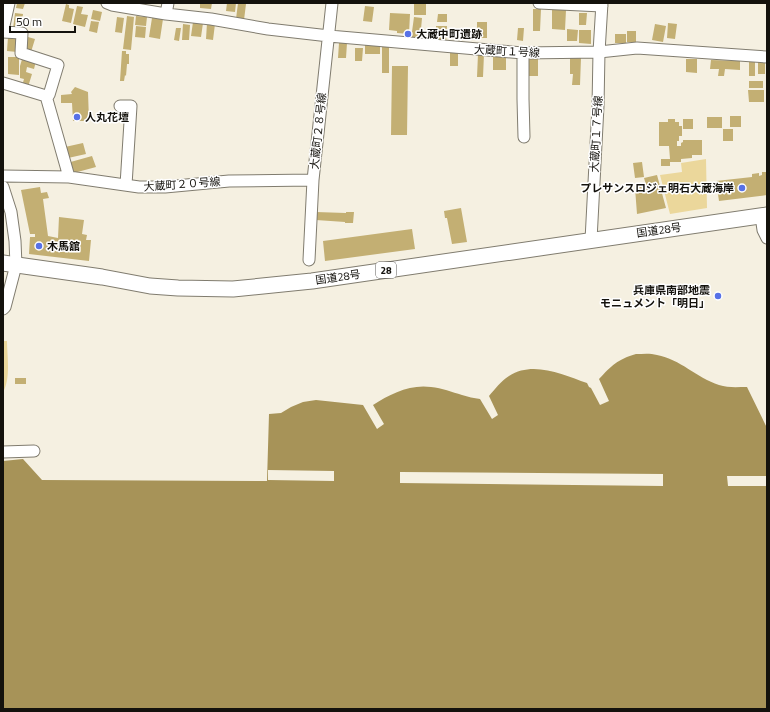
<svg xmlns="http://www.w3.org/2000/svg" width="770" height="712" font-family="'Titillium Web','Noto Sans JP',sans-serif">
	<style>
		.green { fill: #ebd79b }
		.water { fill: #a79358 }
		.pier { fill: #f5f0e1 }
		.building { fill: #c3af73 }
		.lines { fill: none; stroke-linecap: round; stroke-linejoin: round }
		.minor-casing { stroke: #807c6f; stroke-width: 13 }
		.highway-casing { stroke: #807c6f; stroke-width: 17 }
		.minor { stroke: #fff; stroke-width: 11 }
		.highway { stroke: #fff; stroke-width: 15 }
		.poi-dot { fill: #5771e7; stroke: #fff; stroke-width: 1.5 }
		.labels { text-anchor: middle; dominant-baseline: central; stroke-width: 3; stroke-linejoin: round; paint-order: stroke }
		.shield { fill: #fff; stroke: #5a5956; stroke-width: 1 }
		.shield-label { font-size: 10px; font-weight: bold; fill: #14120d }
		.poi-label { font-size: 11px; font-weight: bold; fill: #14120d; stroke: #fff; text-anchor: start }
		.street-label { font-size: 11px; fill: #14120d; stroke: #fff }
	</style>
	<rect width="100%" height="100%" fill="#f5f0e1"/>
	<path class="green" d="M706 159 707 208 670 214 660 175 682 172 681 163Z
		M3 341H7C7 356 11 378 3 392Z"/>
	<path class="water" d="M636 354C643 354 650 353 657 355 680 359 697 378 719 385 728 388 737 387 747 387L767 428V709H3V461L23 459 42 480 267 481 269 414 281 413 291 407 303 402 316 400 363 405 377 429 384 424 373 405C390 394 410 384 431 387 442 388 452 392 462 395 468 397 474 398 480 399L492 419 498 415 489 396C495 389 501 381 509 376 533 360 564 375 587 383L589 387 591 388 600 405 609 401 599 379C611 366 618 359 636 354Z"/>
	<path class="pier" d="M268 470 334 471V481L268 480Z
		M400 472 663 474V486L400 483Z
		M727 476H767V486H728Z"/>
	<path class="building" d="M17 3H25L23 9 16 8Z
		M200 3H212L211 9 200 8Z
		M227 3H236L235 12 226 11Z
		M238 3 246 4 244 20 236 19Z
		M414 3H426V15H414Z
		M66 4 69 5V8L74 9 71 23 62 21Z
		M77 6 83 7 81 14 88 15 85 27 73 24Z
		M365 6 374 7 372 22 363 21Z
		M533 9H541L540 31H533Z
		M93 10 102 12 100 21 91 19Z
		M552 10H566L565 30 552 29Z
		M15 13 23 14 21 30 13 29Z
		M390 13 410 14 409 34 397 33V31L389 30Z
		M579 13H587L586 25H579Z
		M438 14H447V22H437Z
		M127 16 134 17 131 50 123 49Z
		M136 16 147 17 146 26 135 25Z
		M117 17 124 18 122 33 115 32Z
		M414 17 422 18 420 40 411 39Z
		M152 18 163 19 160 39 149 37Z
		M91 21 99 22 97 33 89 31Z
		M193 22 203 23 201 37 191 36Z
		M477 22H487V38H477Z
		M207 23 215 24 213 40 206 39Z
		M668 23 677 24 675 39 667 38Z
		M183 24 190 25 189 40H182Z
		M655 24 666 26 663 42 652 40Z
		M136 26 146 27 145 38 135 37Z
		M436 26H447L446 43 436 42Z
		M176 28H181L179 41 174 40Z
		M518 28H524L523 41 517 40Z
		M567 29 578 30 577 41H567Z
		M579 30H591V44L579 43Z
		M627 31H636V42H627Z
		M615 34H626V43H615Z
		M8 37 18 38 17 52 7 51Z
		M28 37 35 39 31 52 24 49Z
		M339 43H347L346 58H338Z
		M365 45H380V54H365Z
		M382 46H389V73H382Z
		M355 48H363L362 61H355Z
		M122 51H126V54H129V64H127L126 76 125 75 124 81H120Z
		M450 52H458V66H450Z
		M478 54H484L483 77H477Z
		M23 56 36 61 34 69 27 67 26 72 32 74 28 87 22 86 24 79 20 78V66Z
		M8 57H19V75L8 74Z
		M493 57H506V70H493Z
		M526 58H538V76H526Z
		M570 58H581L580 85H572L573 74H570Z
		M686 59H697V73L686 72Z
		M711 60 740 61V70L725 69 724 76H718L719 69H710Z
		M749 61H755V76H749Z
		M758 61 765 62V74H758Z
		M392 66H408L407 135H391Z
		M749 81H763V88H749Z
		M75 87 88 92 89 121H73L72 103H61V95L72 94 71 92Z
		M748 90H764V102H749Z
		M730 116H741V127H730Z
		M707 117H722V128H707Z
		M668 119H675V122H679V126H682V136H679V141H677V146H681V143L683 142V140H702V155H692V158L681 159V162H670V166H661V159H670L669 146H659V122H668Z
		M683 119H693V129H683Z
		M723 129H733V141H723Z
		M83 143 86 154 68 158 65 147Z
		M92 156 96 167 70 174 67 163Z
		M642 162 644 177 635 178 633 163Z
		M762 172H767V195L719 201 716 181 752 177V174L759 173V176L762 175Z
		M657 175 666 208 637 214 635 188 646 185 644 178Z
		M40 187 41 193 47 192 49 198 43 199 48 236 58 238 59 217 84 220 82 234 87 235 86 240H91L89 261 29 254 30 237H35V234H30L21 190Z
		M461 208 467 242 452 244 447 218H445L444 211Z
		M316 212 346 213V212H354L353 223H345V222L316 220Z
		M412 229 415 249 325 261 323 241Z
		M15 378H26V384H15Z"/>
	<g class="lines">
		<defs>
			<path id="minor" d="M107 3 112 5 166 14 211 19 268 29 329 36 523 53 599 52 637 48 767 57
				M539 3 602 6
				M166 14 168 3
				M3 30 9 3
				M3 32 22 33 21 53 58 65 49 95 46 96
				M523 53V99L524 137
				M3 83 46 96 69 177
				M120 106H131L126 185
				M3 176 69 177 139 187H165L229 181 313 180
				M3 187 11 212 15 241 16 265 5 307 3 309
				M761 216 763 230 767 238
				M591 240 598 106 599 52 602 3
				M309 260 313 180 332 3
				M3 452 34 451"/>
			<path id="highway" d="M3 263 102 277 150 286 178 288 233 289 312 281 767 215"/>
		</defs>
		<use href="#minor" class="minor-casing"/>
		<use href="#highway" class="highway-casing"/>
		<use href="#minor" class="minor"/>
		<use href="#highway" class="highway"/>
	</g>
	<g class="poi-dot">
		<circle cx="408" cy="34" r="4"/>
		<circle cx="77" cy="117" r="4"/>
		<circle cx="742" cy="188" r="4"/>
		<circle cx="39" cy="246" r="4"/>
		<circle cx="718" cy="296" r="4"/>
	</g>
	<g class="labels">
		<rect class="shield" x="376" y="262" width="20" height="16" rx="3"/>
		<g class="shield-label">
			<text x="386" y="270">28</text>
		</g>
		<g class="poi-label">
			<text x="416" y="34">大蔵中町遺跡</text>
			<text x="85" y="117">人丸花壇</text>
			<text x="734" y="188" text-anchor="end">プレサンスロジェ明石大蔵海岸</text>
			<text x="47" y="246">木馬舘</text>
			<text x="710" y="290" text-anchor="end">兵庫県南部地震<tspan x="710" dy="13">モニュメント「明日」</tspan></text>
		</g>
		<g class="street-label">
			<text transform="translate(507 51) rotate(3)">大蔵町１号線</text>
			<text transform="translate(318 131) rotate(-84)">大蔵町２８号線</text>
			<text transform="translate(596 134) rotate(-87)">大蔵町１７号線</text>
			<text transform="translate(182 184) rotate(-4)">大蔵町２０号線</text>
			<text transform="translate(659 230) rotate(-8)">国道28号</text>
			<text transform="translate(338 277) rotate(-8)">国道28号</text>
		</g>
	</g>
	<rect width="770" height="712" fill="none" stroke="#14120d" stroke-width="8"/>
	<path d="M10 26v6h65v-6" fill="none" stroke="#14120d" stroke-width="2"/>
	<text x="16" y="26" font-size="12" fill="#14120d" stroke="#ffffff" stroke-width="3" paint-order="stroke">50 m</text>
</svg>
